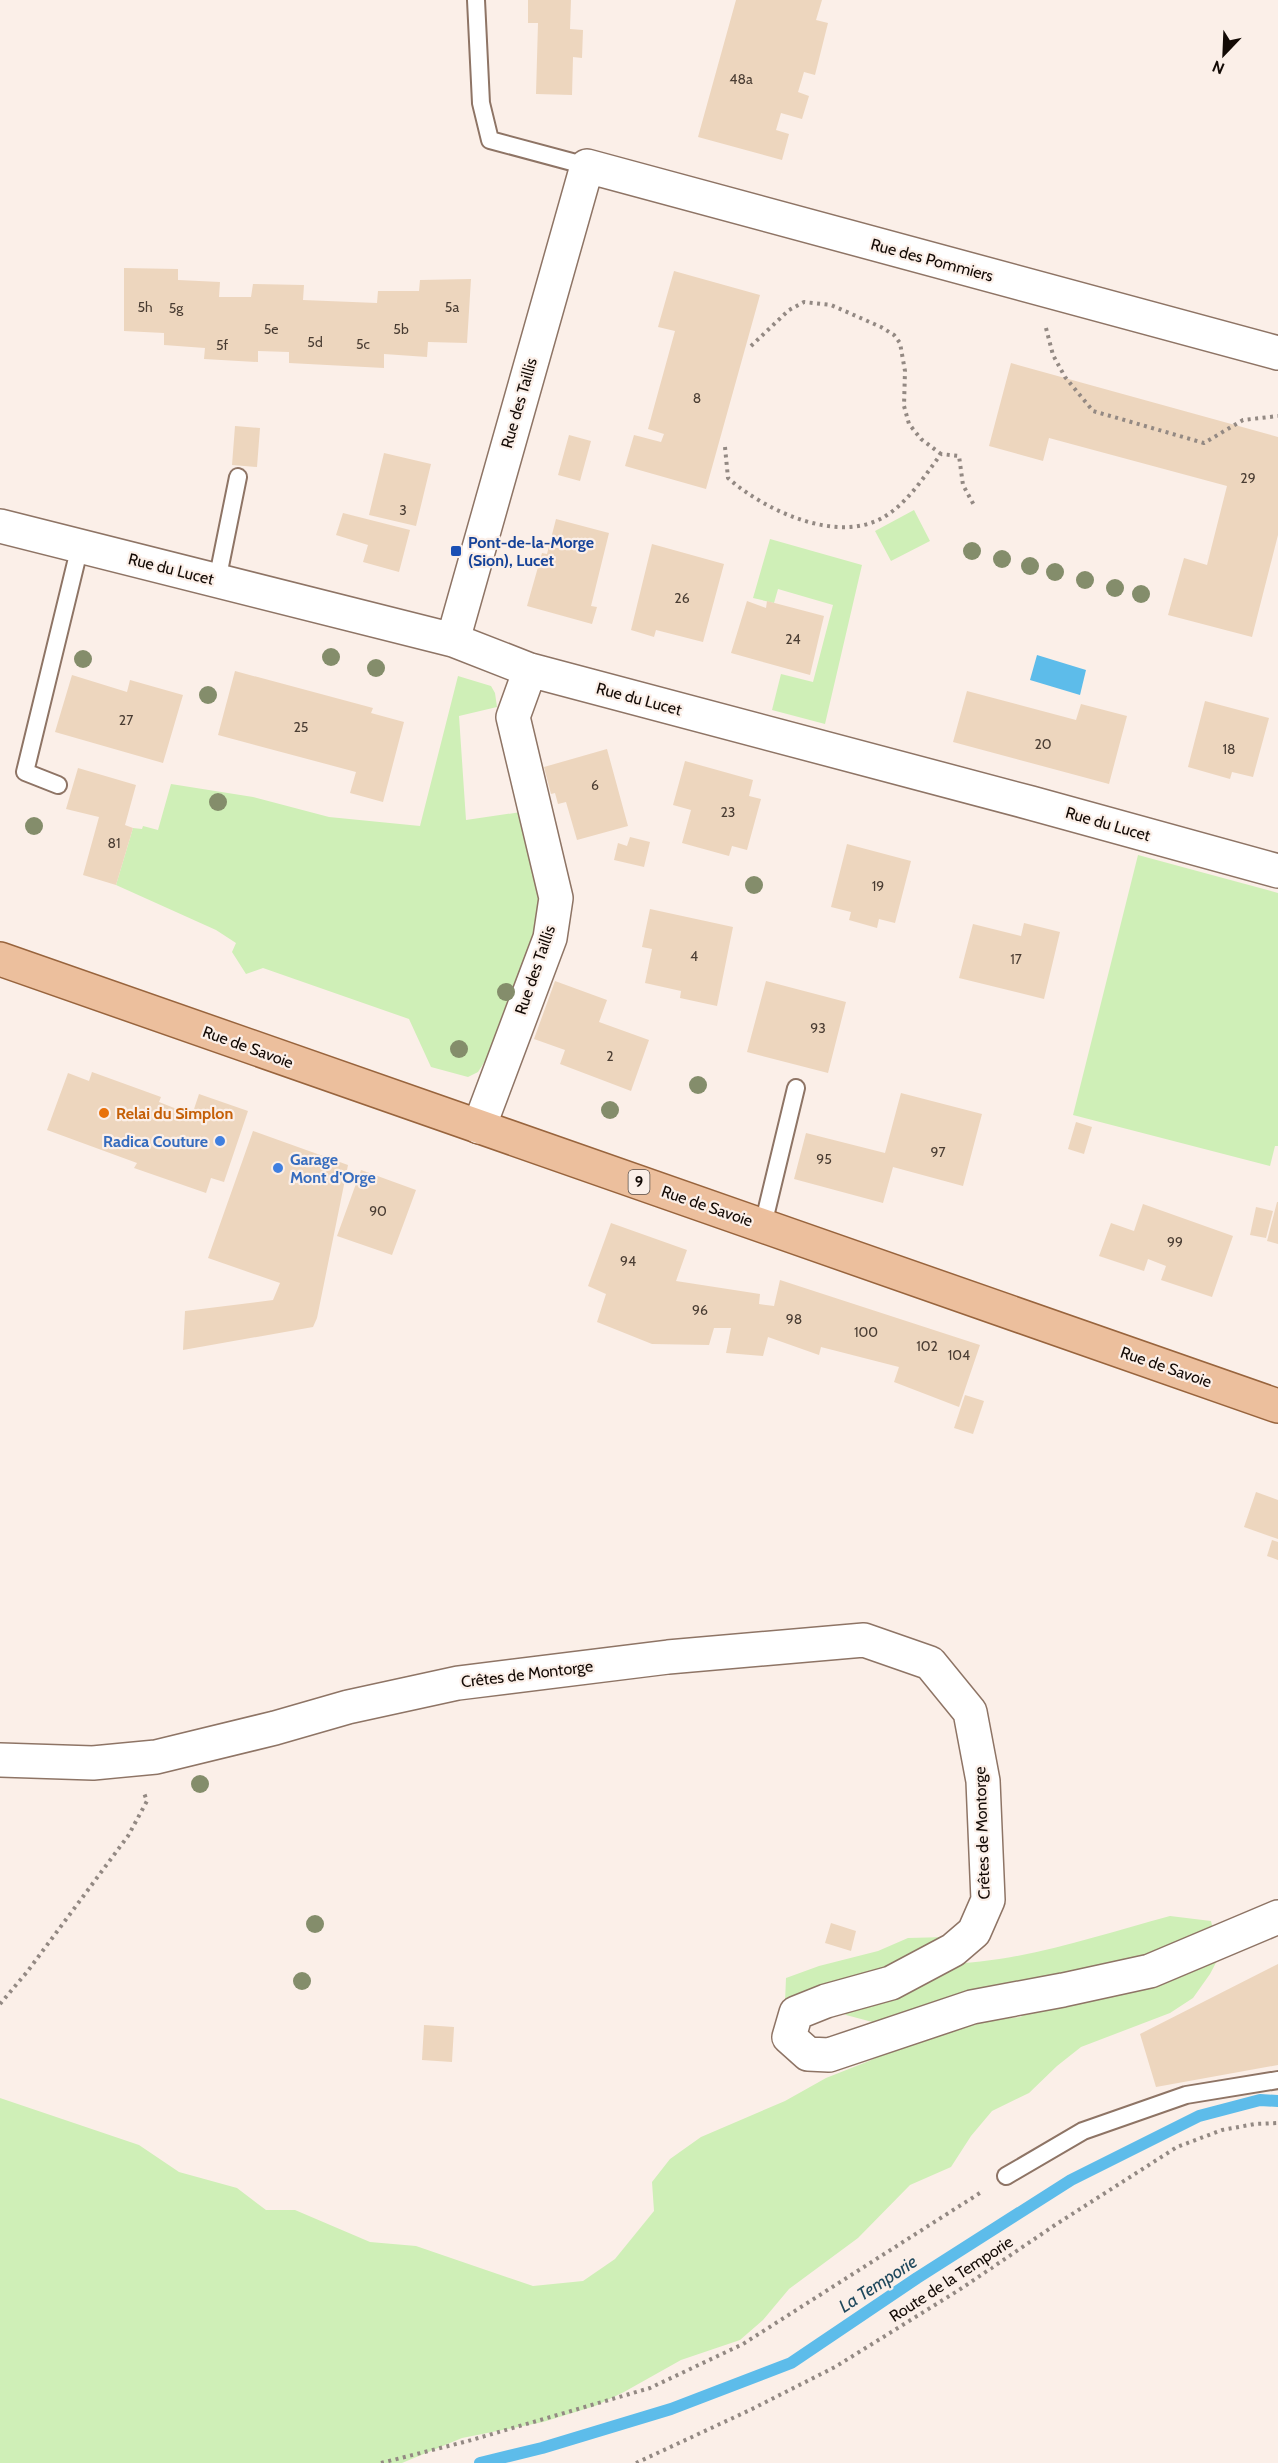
<svg xmlns="http://www.w3.org/2000/svg" width="1278" height="2463" font-family="Cabin,sans-serif">
	<style>
		.green { fill: #cfefb7 }
		.water { fill: #5dbcea }
		.lines { fill: none; stroke-linecap: round; stroke-linejoin: round }
		.stream { stroke: #5dbcea; stroke-width: 12 }
		.building { fill: #edd6be }
		.lane-casing { stroke: #8e7465; stroke-width: 20 }
		.street-casing { stroke: #8e7465; stroke-width: 36 }
		.primary-casing { stroke: #98643d; stroke-width: 36 }
		.path { stroke: #938983; stroke-width: 4; stroke-dasharray: 3 4.5; stroke-linecap: butt }
		.lane { stroke: #fff; stroke-width: 16 }
		.street { stroke: #fff; stroke-width: 33 }
		.primary { stroke: #ecbf9d; stroke-width: 33 }
		.tree { fill: #848d6b }
		.transit-dot { fill: #1a4fb4; stroke: #fbefe8; stroke-width: 2 }
		.food-dot { fill: #e8710a; stroke: #fbefe8; stroke-width: 2 }
		.shop-dot { fill: #3f7fe0; stroke: #fbefe8; stroke-width: 2 }
		.labels { text-anchor: middle; dominant-baseline: central; stroke-width: 4.5; stroke-linejoin: round; paint-order: stroke }
		.number-label { font-size: 14px; fill: #4a3d33 }
		.shield { fill: #fbefe8; stroke: #594f49; stroke-width: 1.5 }
		.shield-label { font-size: 15px; font-weight: bold; fill: #130a05 }
		.street-label { font-size: 16px; fill: #130a05; stroke: #fbefe8 }
		.transit-label { font-size: 16px; font-weight: bold; fill: #164399; stroke: #fbefe8; text-anchor: start }
		.food-label { font-size: 16px; font-weight: bold; fill: #c56008; stroke: #fbefe8; text-anchor: start }
		.shop-label { font-size: 16px; font-weight: bold; fill: #366cbe; stroke: #fbefe8; text-anchor: end }
		.water-label { font-size: 18px; font-style: italic; fill: #20495d; stroke: #fbefe8 }
	</style>
	<rect width="100%" height="100%" fill="#fbefe8"/>
	<path class="green" d="M914 510 930 541 891 561 875 531Z
		M770 539 862 565 825 724 772 710 781 674 813 682 833 605 778 589 774 603 753 598Z
		M458 676 491 686 495 693 497 707 459 716 466 820 521 812 541 897 539 935 487 1058 478 1072 468 1077 431 1067 409 1019 263 968 246 974 232 952 236 943 216 930 116 885 133 828 142 829 143 826 158 830 171 784 253 797 329 817 420 826Z
		M1138 855 1278 893V1146H1275L1270 1166 1073 1115Z
		M1170 1916 1211 1921 1219 1957 1210 1974 1193 1998 1170 2013 1081 2047 1057 2066 1029 2093 992 2111 971 2136 951 2167 910 2185 858 2238 789 2289 763 2320 740 2340 681 2360 624 2392 595 2406 543 2422 462 2438 402 2463H0V2098L139 2145 179 2172 237 2188 266 2210H295L370 2242 416 2246 533 2286 583 2281 615 2259 654 2211 652 2182 670 2159 701 2137 785 2101 826 2078 869 2061 912 2041 966 2022 1021 2017 1031 1991 880 2024 846 2015 827 1994 785 2002 786 1978 819 1966 878 1951 908 1938 947 1937 942 1964C1021 1963 1095 1936 1170 1916Z"/>
	<path class="water" d="M1037 655 1086 670 1080 695 1030 680Z"/>
	<g class="lines">
		<path class="stream" d="M480 2463 542 2448 671 2409 791 2363 917 2278 1071 2180 1199 2116 1260 2100 1278 2101"/>
	</g>
	<path class="building" d="M528 0H571L570 29 583 30 582 58 573 57 572 95 536 94 538 23H528Z
		M736 0H822L816 20 828 23 815 75 804 72 798 92 809 96 802 119 781 113 776 130 789 134 782 160 698 137Z
		M124 268 178 269V280L220 282 219 297H251L253 284 304 285 303 300 377 303 378 291H419L420 280 471 279 467 343 428 342 427 357 384 354V368L289 363V352L258 351V362L204 359 205 348 164 345V333L124 331Z
		M674 271 760 295 706 489 625 466 634 435 661 442 664 434 648 429 675 331 658 327Z
		M1011 363 1278 437V535L1252 637 1168 615 1184 558 1207 565 1227 486 1049 438 1043 461 989 446Z
		M235 426 260 428 257 467 232 465Z
		M569 435 591 441 580 481 558 475Z
		M384 453 431 464 416 526 369 515Z
		M343 513 410 530 399 572 363 562 368 545 336 535Z
		M556 519 609 533 591 606 597 607 592 624 527 606 542 553 547 554Z
		M652 544 724 564 703 642 656 630 654 637 631 630Z
		M747 601 766 608 767 601 824 616 810 675 731 653Z
		M235 671 373 708 371 713 404 722 383 802 350 793 356 772 218 735Z
		M72 675 127 692 130 680 183 695 163 763 55 732Z
		M967 691 1076 720 1081 704 1127 716 1109 784 953 742Z
		M1205 701 1269 718 1253 777 1232 772 1230 779 1188 767Z
		M607 749 628 826 577 840 566 802 558 804 555 793 551 794 544 767Z
		M685 761 753 780 749 796 761 799 747 850 732 846 729 856 682 843 691 810 673 805Z
		M78 768 136 785 125 825 133 828 116 885 83 875 99 817 66 809Z
		M630 837 650 842 644 867 614 860 618 843 627 846Z
		M847 844 911 861 895 923 879 919 877 928 849 920 851 912 831 907Z
		M650 909 733 927 717 1006 680 998 681 991 645 983 652 949 642 947Z
		M1024 923 1060 932 1044 999 959 978 973 924 1021 936Z
		M555 981 607 1000 599 1022 649 1040 631 1091 560 1064 565 1050 534 1039Z
		M766 981 846 1002 828 1073 747 1052Z
		M92 1072 161 1097 159 1102 192 1115 199 1094 248 1111 224 1182 211 1178 206 1193 134 1168 137 1163 47 1130 68 1073 89 1081Z
		M901 1093 982 1114 963 1186 893 1167 883 1203 794 1179 806 1133 885 1153Z
		M1076 1122 1092 1127 1084 1154 1068 1149Z
		M253 1131 348 1165 317 1318 313 1327 183 1350 185 1311 273 1300 280 1283 208 1258Z
		M361 1170 416 1190 392 1255 337 1236Z
		M1277 1202H1278V1244L1267 1241Z
		M1143 1204 1233 1236 1212 1297 1161 1280 1166 1266 1148 1259 1144 1271 1099 1256 1111 1223 1134 1231Z
		M1256 1207 1273 1211 1266 1238 1250 1235Z
		M611 1223 687 1250 676 1281 760 1294 759 1304 774 1306 780 1280 980 1345 959 1407 894 1382 899 1367 821 1347 819 1355 768 1337 763 1356 726 1353 731 1328H714L709 1345 652 1344 597 1322 606 1294 588 1286Z
		M965 1395 984 1401 973 1434 954 1428Z
		M1256 1492 1278 1500V1539L1244 1527Z
		M1272 1540 1278 1542V1560L1267 1556Z
		M831 1923 856 1931 851 1951 825 1943Z
		M1278 1964V2065L1156 2087 1140 2034Z
		M424 2025 454 2027 452 2062 422 2060Z"/>
	<g class="lines">
		<defs>
			<path id="lane" d="M476 0 481 103 490 140 587 166
				M217 581 238 477
				M58 785 25 772 80 546
				M763 1225 796 1088
				M1006 2176 1083 2131 1186 2095 1278 2080"/>
			<path id="street" d="M0 526 453 640 530 670 1031 803 1278 871
				M453 640 587 166 1278 353
				M479 1127 550 938 556 898 513 717 530 670
				M0 1760 93 1763 156 1757 275 1728 348 1707 458 1683 668 1657 864 1640 930 1663 970 1712 983 1781 988 1900 974 1932 953 1950 891 1983 826 2001 796 2013 789 2037 808 2054 829 2055 972 2007 1063 1990 1150 1971 1278 1917"/>
			<path id="primary" d="M0 959 1278 1406"/>
		</defs>
		<use href="#lane" class="lane-casing"/>
		<use href="#street" class="street-casing"/>
		<use href="#primary" class="primary-casing"/>
		<path class="path" d="M1046 328 1053 355 1065 377 1093 411 1204 443 1243 420 1278 416
			M751 346 789 310 804 302 831 305 881 327 894 335 900 343 905 371 904 406 909 424 921 439 941 454
			M725 447 728 478C765 511 843 548 890 513 911 498 926 474 941 454L959 456 963 485 975 507
			M0 2004 27 1972 128 1836 147 1801 144 1793
			M381 2463 468 2441 650 2388 743 2344 983 2191
			M636 2463 750 2410 835 2367 959 2290 1055 2225 1177 2147 1222 2130 1255 2124 1278 2123"/>
		<use href="#lane" class="lane"/>
		<use href="#street" class="street"/>
		<use href="#primary" class="primary"/>
	</g>
	<g class="tree">
		<circle cx="972" cy="551" r="9"/>
		<circle cx="1002" cy="559" r="9"/>
		<circle cx="1030" cy="566" r="9"/>
		<circle cx="1055" cy="572" r="9"/>
		<circle cx="1085" cy="580" r="9"/>
		<circle cx="1115" cy="588" r="9"/>
		<circle cx="1141" cy="594" r="9"/>
		<circle cx="331" cy="657" r="9"/>
		<circle cx="83" cy="659" r="9"/>
		<circle cx="376" cy="668" r="9"/>
		<circle cx="208" cy="695" r="9"/>
		<circle cx="218" cy="802" r="9"/>
		<circle cx="34" cy="826" r="9"/>
		<circle cx="754" cy="885" r="9"/>
		<circle cx="506" cy="992" r="9"/>
		<circle cx="459" cy="1049" r="9"/>
		<circle cx="698" cy="1085" r="9"/>
		<circle cx="610" cy="1110" r="9"/>
		<circle cx="200" cy="1784" r="9"/>
		<circle cx="315" cy="1924" r="9"/>
		<circle cx="302" cy="1981" r="9"/>
	</g>
	<rect class="transit-dot" x="450" y="545" width="12" height="12" rx="3"/>
	<circle class="food-dot" cx="104" cy="1113" r="6"/>
	<g class="shop-dot">
		<circle cx="220" cy="1141" r="6"/>
		<circle cx="278" cy="1168" r="6"/>
	</g>
	<g class="labels">
		<g class="number-label">
			<text x="741" y="79">48a</text>
			<text x="145" y="307">5h</text>
			<text x="452" y="307">5a</text>
			<text x="176" y="308">5g</text>
			<text x="271" y="329">5e</text>
			<text x="401" y="329">5b</text>
			<text x="315" y="342">5d</text>
			<text x="363" y="344">5c</text>
			<text x="222" y="345">5f</text>
			<text x="697" y="398">8</text>
			<text x="1248" y="478">29</text>
			<text x="403" y="510">3</text>
			<text x="682" y="598">26</text>
			<text x="793" y="639">24</text>
			<text x="126" y="720">27</text>
			<text x="301" y="727">25</text>
			<text x="1043" y="744">20</text>
			<text x="1229" y="749">18</text>
			<text x="595" y="785">6</text>
			<text x="728" y="812">23</text>
			<text x="114" y="843">81</text>
			<text x="878" y="886">19</text>
			<text x="694" y="956">4</text>
			<text x="1016" y="959">17</text>
			<text x="818" y="1028">93</text>
			<text x="610" y="1056">2</text>
			<text x="938" y="1152">97</text>
			<text x="824" y="1159">95</text>
			<text x="378" y="1211">90</text>
			<text x="1175" y="1242">99</text>
			<text x="628" y="1261">94</text>
			<text x="700" y="1310">96</text>
			<text x="794" y="1319">98</text>
			<text x="866" y="1332">100</text>
			<text x="927" y="1346">102</text>
			<text x="959" y="1355">104</text>
		</g>
		<rect class="shield" x="628.5" y="1170" width="21" height="24" rx="4.5"/>
		<g class="shield-label">
			<text x="639" y="1182">9</text>
		</g>
		<g class="street-label">
			<text transform="translate(932 260) rotate(15)">Rue des Pommiers</text>
			<text transform="translate(519 403) rotate(-74)">Rue des Taillis</text>
			<text transform="translate(171 569) rotate(14)">Rue du Lucet</text>
			<text transform="translate(639 699) rotate(15)">Rue du Lucet</text>
			<text transform="translate(1108 824) rotate(16)">Rue du Lucet</text>
			<text transform="translate(535 970) rotate(-71)">Rue des Taillis</text>
			<text transform="translate(248 1047) rotate(20)">Rue de Savoie</text>
			<text transform="translate(707 1206) rotate(19)">Rue de Savoie</text>
			<text transform="translate(1166 1367) rotate(19)">Rue de Savoie</text>
			<text transform="translate(527 1674) rotate(-7)">Crêtes de Montorge</text>
			<text transform="translate(982 1833) rotate(-92)">Crêtes de Montorge</text>
			<text transform="translate(951 2279) rotate(-33)">Route de la Temporie</text>
		</g>
		<g class="transit-label">
			<text x="468" y="542">Pont-de-la-Morge<tspan x="468" dy="18">(Sion), Lucet</tspan></text>
		</g>
		<g class="food-label">
			<text x="116" y="1113">Relai du Simplon</text>
		</g>
		<g class="shop-label">
			<text x="208" y="1141">Radica Couture</text>
			<text x="290" y="1159" text-anchor="start">Garage<tspan x="290" dy="18">Mont d'Orge</tspan></text>
		</g>
		<g class="water-label">
			<text transform="translate(878 2284) rotate(-33)">La Temporie</text>
		</g>
	</g>
	<g transform="translate(1224 54) rotate(203)" stroke="#fbefe8" stroke-width="4.5" paint-order="stroke">
	<path d="M0-4.5L10 22L0 15L-10 22Z" fill="#130a05"/>
	<text y="-9" font-size="16" font-weight="bold" text-anchor="middle" fill="#130a05">N</text>
	</g>
</svg>
